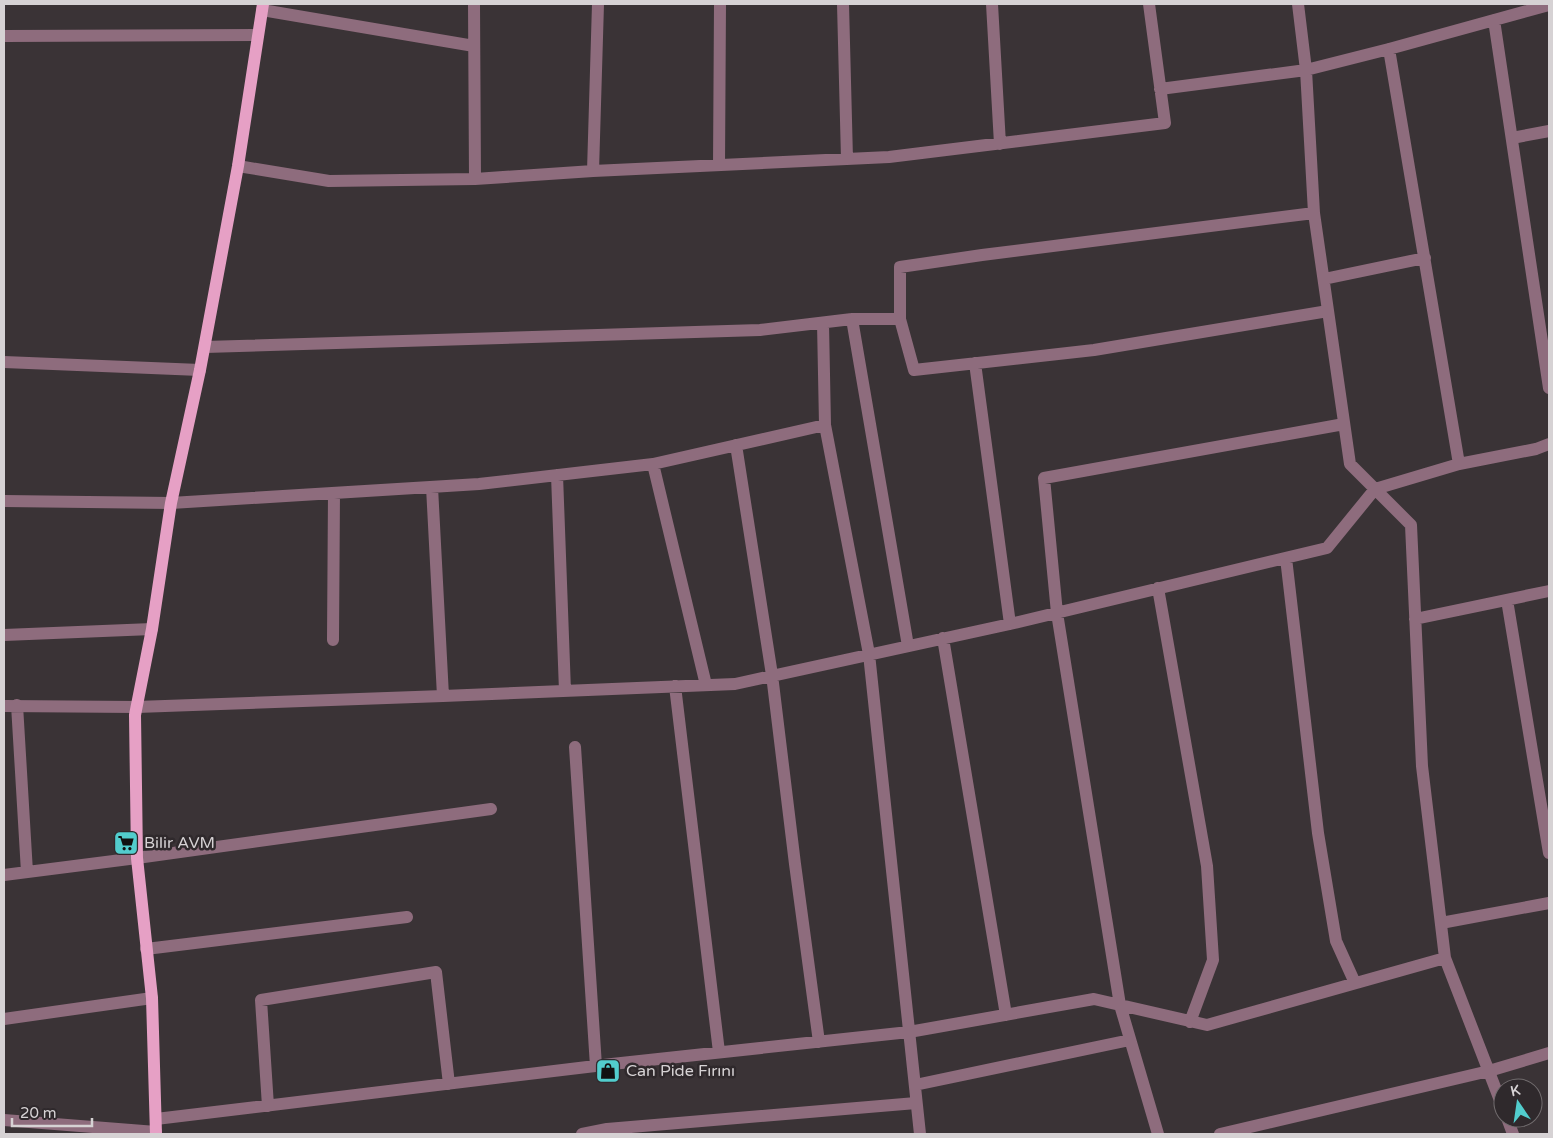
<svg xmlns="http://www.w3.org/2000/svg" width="1553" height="1138" font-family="'Varela Round',sans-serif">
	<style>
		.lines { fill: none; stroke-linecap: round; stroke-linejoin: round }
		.minor { stroke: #8e6c7d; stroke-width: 12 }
		.major { stroke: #e6a0c5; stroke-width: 12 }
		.labels { text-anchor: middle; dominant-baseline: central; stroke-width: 5; stroke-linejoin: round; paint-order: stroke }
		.poi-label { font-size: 16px; fill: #d6d2d4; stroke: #2f292c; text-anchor: start }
	</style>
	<rect width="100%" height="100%" fill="#3a3336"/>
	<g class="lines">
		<path class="minor" d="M474 4 475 179
			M843 4 847 159
			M992 4 1000 144
			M1298 4 1306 70 1314 213 1350 464 1411 525 1422 766 1445 958 1503 1108
			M262 10 474 46
			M1494 20 1549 388
			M4 36 258 35
			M1389 49 1459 464
			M1160 89 1306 70 1389 49 1549 5
			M1512 138 1549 131
			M719 165 720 4
			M238 166 329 181 475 179 593 171 889 157 1165 123 1149 4
			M593 171 598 4
			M1314 213 982 255 900 267V319L914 370 1094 350 1328 311
			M1324 279 1425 258
			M852 319 908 646
			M205 347 760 330 852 319H900
			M4 362 200 370
			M975 363 1010 624
			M825 425 869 654 920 1134
			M736 445 772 675 795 864 819 1042
			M653 464 825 425 823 323
			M557 475 565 691
			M432 487 443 696
			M4 501 171 503 479 484 653 464 706 685
			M1286 558 1318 833 1336 941 1355 983
			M1158 588 1207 866 1213 960 1190 1022
			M1507 600 1549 853
			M1415 619 1549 591
			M4 635 152 629
			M943 638 1006 1015
			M333 640 334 493
			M675 686 719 1052
			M17 705 27 872
			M4 706 137 707 443 696 735 684 1010 624 1327 548 1375 489 1459 464 1536 449 1549 444
			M575 747 596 1066
			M4 875 137 858 491 809
			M1441 923 1549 903
			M146 949 407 917
			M4 1019 152 998
			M915 1085 1130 1040
			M268 1106 261 1000 436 972 449 1084
			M1507 1118 1513 1134
			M156 1119 612 1064 909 1032 1094 999 1207 1025 1445 958
			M4 1120 156 1132
			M582 1134 607 1129 916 1103
			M1158 1134 1120 1005 1057 613 1044 478 1344 424
			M1220 1134 1489 1071 1549 1053"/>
		<path class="major" d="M156 1134 152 998 137 858 135 715 152 629 171 503 200 370 238 166 263 4"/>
	</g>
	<defs>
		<symbol id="supermarket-square" viewBox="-11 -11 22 22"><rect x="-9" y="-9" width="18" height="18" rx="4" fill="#52cdcd" stroke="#2f292c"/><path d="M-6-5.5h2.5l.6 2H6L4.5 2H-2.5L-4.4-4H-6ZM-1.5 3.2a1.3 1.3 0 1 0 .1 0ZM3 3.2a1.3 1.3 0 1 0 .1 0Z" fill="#111"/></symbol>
		<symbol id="shop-square" viewBox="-11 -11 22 22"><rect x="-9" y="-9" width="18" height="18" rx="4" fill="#52cdcd" stroke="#2f292c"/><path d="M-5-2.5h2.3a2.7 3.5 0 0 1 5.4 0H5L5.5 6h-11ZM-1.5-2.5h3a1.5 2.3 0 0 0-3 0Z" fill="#111"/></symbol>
	</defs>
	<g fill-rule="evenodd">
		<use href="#supermarket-square" x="112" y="829" width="28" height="28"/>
		<use href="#shop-square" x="594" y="1057" width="28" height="28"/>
	</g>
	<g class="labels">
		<g class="poi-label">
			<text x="144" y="843">Bilir AVM</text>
			<text x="626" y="1071">Can Pide Fırını</text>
		</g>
	</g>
	<rect width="1553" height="1138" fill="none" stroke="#d6d2d4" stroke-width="10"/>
	<g transform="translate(1518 1103) rotate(347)"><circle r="24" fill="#2f292c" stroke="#726d6f"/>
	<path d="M0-4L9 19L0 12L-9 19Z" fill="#52cdcd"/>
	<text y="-8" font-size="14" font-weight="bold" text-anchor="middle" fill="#d6d2d4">K</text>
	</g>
	<path d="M12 1118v8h80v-8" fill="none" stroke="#d6d2d4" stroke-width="2.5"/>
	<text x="20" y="1118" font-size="15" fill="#d6d2d4" stroke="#2f292c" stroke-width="4" paint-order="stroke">20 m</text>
</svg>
